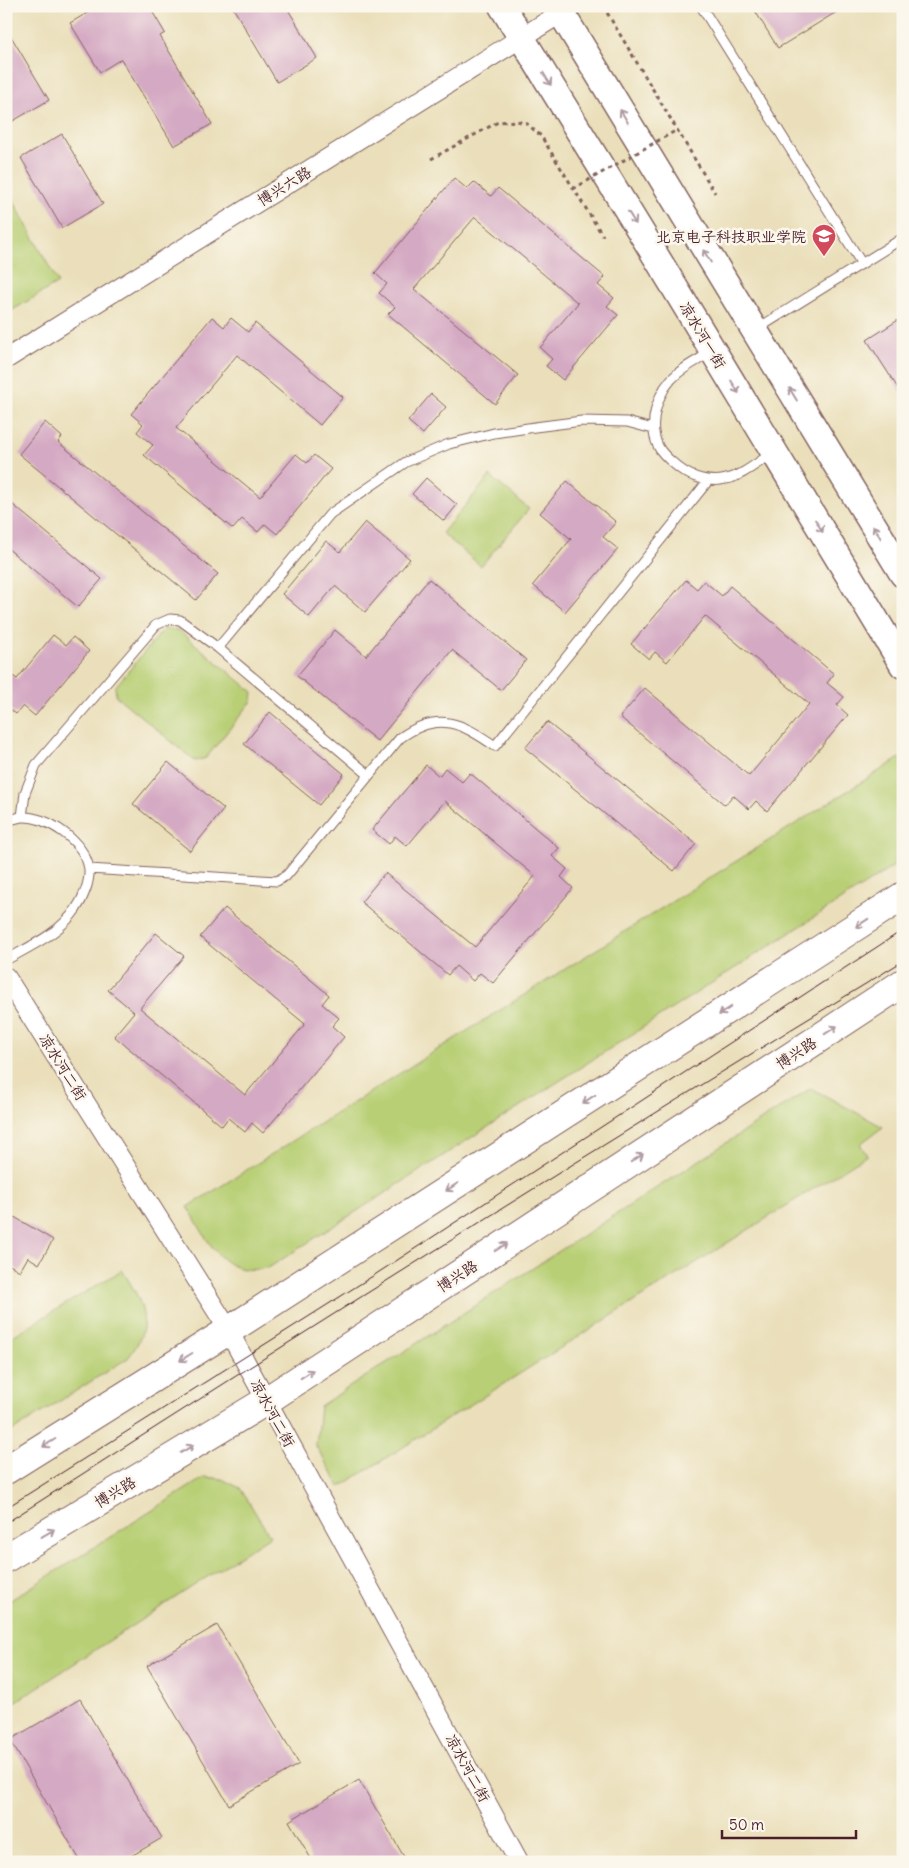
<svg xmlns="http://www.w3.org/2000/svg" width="909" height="1868" font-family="Delius,'LXGW WenKai TC',sans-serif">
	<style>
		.green { fill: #b8cf74; stroke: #817750 }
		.building { fill: #d4a9c3 }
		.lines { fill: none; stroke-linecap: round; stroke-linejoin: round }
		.lane-casing { stroke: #82625d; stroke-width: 11 }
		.street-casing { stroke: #82625d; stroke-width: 21 }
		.secondary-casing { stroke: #82625d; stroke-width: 29 }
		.primary-casing { stroke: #82625d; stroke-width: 30 }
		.path { stroke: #82625d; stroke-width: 3; stroke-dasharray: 4 4; stroke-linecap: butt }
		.lane { stroke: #fff; stroke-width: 9 }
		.street { stroke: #fff; stroke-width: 19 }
		.secondary { stroke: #fff; stroke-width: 26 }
		.primary { stroke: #fff; stroke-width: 28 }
		.tram { stroke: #4a1f2b; stroke-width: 1 }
		.path-bridge { stroke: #82625d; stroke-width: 3; stroke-dasharray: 4 4; stroke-linecap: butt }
		.oneway { stroke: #ae9aa0 }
		.labels { text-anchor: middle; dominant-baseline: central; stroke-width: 5; stroke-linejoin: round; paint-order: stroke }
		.street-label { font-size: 15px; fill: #4a1f2b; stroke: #fbf7ec }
		.poi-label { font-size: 15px; fill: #4a1f2b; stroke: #fbf7ec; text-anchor: end }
	</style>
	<rect width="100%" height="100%" fill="#fbf7ec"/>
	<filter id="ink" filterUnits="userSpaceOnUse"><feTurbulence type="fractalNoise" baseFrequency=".02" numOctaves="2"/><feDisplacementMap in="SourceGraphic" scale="10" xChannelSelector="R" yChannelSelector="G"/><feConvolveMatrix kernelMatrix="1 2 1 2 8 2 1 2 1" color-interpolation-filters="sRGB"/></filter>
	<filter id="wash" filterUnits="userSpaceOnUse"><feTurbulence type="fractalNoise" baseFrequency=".0096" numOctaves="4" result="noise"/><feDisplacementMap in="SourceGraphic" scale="20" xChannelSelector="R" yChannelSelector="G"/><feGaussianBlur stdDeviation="1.12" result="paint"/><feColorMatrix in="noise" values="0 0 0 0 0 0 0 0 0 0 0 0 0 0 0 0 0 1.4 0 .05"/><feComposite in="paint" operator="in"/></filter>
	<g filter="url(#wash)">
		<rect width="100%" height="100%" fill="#eadfba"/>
		<path class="green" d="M6 187 58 283 6 314Z
			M490 476 529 509 481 566 442 533Z
			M168 629 178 630 253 692 252 701 206 758 195 761 116 696 115 687 163 630Z
			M903 756V859L894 866 270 1267C222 1280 209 1242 188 1207Z
			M811 1088 883 1127 860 1144 867 1155 340 1487 316 1446 320 1406Z
			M122 1270C143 1303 155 1324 128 1358L6 1435V1340Z
			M205 1477 222 1479 240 1488 270 1536 6 1708V1603Z"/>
		<g id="blocks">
			<path class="building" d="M99 6H149L165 33 160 36 212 124 174 146 121 59 100 72 70 23Z
				M232 6H286L317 58 277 82Z
				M752 6H846L778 48Z
				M6 28 49 100 6 125Z
				M62 134 103 204 62 228 21 158Z
				M454 178 467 189 474 182 491 196 498 188 605 277 598 285 614 298 607 306 618 315 563 380 546 366 552 359 540 348 578 303 475 217 414 289 518 375 495 404 388 314 395 307 379 293 387 284 375 273Z
				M212 317 224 327 231 318 248 332 255 323 343 397 320 425 237 355 176 428 260 497 296 454 307 463 314 455 331 469 277 534 265 524 258 532 242 519 233 529 144 455 153 445 137 432 143 424 131 414Z
				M903 317V396L867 340Z
				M431 394 446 407 423 434 408 421Z
				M45 422 62 437 58 442 218 574 196 600 19 454Z
				M426 478 457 505 444 521 412 494Z
				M567 481 616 522 603 537 618 549 565 612 533 585 571 539 540 513Z
				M6 499 102 579 78 607 6 547Z
				M365 522 410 559 365 612 335 586 309 617 282 594 326 541 340 552Z
				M429 579 526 660 501 690 452 650 377 741 297 676 335 630 366 656Z
				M686 580 697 589 704 581 722 596 730 586 834 674 827 683 844 697 837 705 848 715 767 811 756 801 749 809 733 795 725 805 620 717 645 688 749 776 809 704 705 616 667 662 655 652 649 659 631 644Z
				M53 635 66 645 73 637 89 651 35 716 23 706 16 714 6 706V671L17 679Z
				M270 712 344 774 319 805 244 744Z
				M547 722 696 844 674 871 525 748Z
				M168 762 224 809 190 851 133 804Z
				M426 765 439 776 445 768 462 782 470 773 559 848 552 856 567 869 561 877 573 888 493 983 480 973 473 981 456 966 448 975 361 902 385 873 475 947 535 876 445 801 407 846 395 836 389 844 372 830Z
				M225 908 329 995 322 1004 339 1018 332 1026 344 1037 263 1133 252 1123 245 1132 228 1118 222 1126 114 1036 134 1012 108 990 156 933 184 956 140 1008 245 1095 305 1024 200 937Z
				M6 1212 53 1240 39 1264 28 1257 20 1271 6 1263Z
				M217 1625 299 1764 229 1805 147 1666Z
				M80 1699 162 1838 121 1862H81L10 1740Z
				M359 1780 407 1862H313L289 1821Z"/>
		</g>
	</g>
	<g filter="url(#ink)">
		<use href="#blocks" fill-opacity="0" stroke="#82625d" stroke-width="1"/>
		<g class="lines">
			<defs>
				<path id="lane" d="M701 6 862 264
					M757 329 903 238
					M711 352C700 359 688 365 678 373 658 389 647 423 658 446 662 455 672 462 679 468 692 478 710 483 726 479 743 476 759 461 773 453
					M218 648 369 775
					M22 817 25 793 36 765 156 625 170 619 180 620 218 648 330 514 406 462 449 444 494 433 535 427 582 421 627 422 653 429
					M6 821C11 820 16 818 21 817 47 815 85 842 89 869 90 882 83 899 76 909 60 933 31 946 6 960
					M89 869 277 881 287 875 400 738C438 711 460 722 495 746L708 481"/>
				<path id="street" d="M6 359 561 13
					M6 977 223 1321 519 1862"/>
				<path id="secondary" d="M502 6 652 250 903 665
					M557 6 903 574"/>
				<path id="primary" d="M6 1470 228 1331 903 896
					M6 1558 266 1401 903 983"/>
			</defs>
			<use href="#lane" class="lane-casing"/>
			<use href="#street" class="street-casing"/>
			<use href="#secondary" class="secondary-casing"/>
			<use href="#primary" class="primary-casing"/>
			<path class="path" d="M603 6 715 193
				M431 159 498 122 517 121 526 123 541 136 603 236"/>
			<use href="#lane" class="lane"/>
			<use href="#street" class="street"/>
			<use href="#secondary" class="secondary"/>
			<use href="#primary" class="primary"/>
			<path class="tram" d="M6 1508 376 1274 903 930
				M6 1523C303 1332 601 1145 903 961"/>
			<path class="path-bridge" d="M573 189 677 130"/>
		</g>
		<defs><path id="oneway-shaft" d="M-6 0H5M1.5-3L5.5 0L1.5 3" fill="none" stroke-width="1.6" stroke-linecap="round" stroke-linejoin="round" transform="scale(1.25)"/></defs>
		<g class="oneway">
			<use href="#oneway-shaft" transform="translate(547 79) rotate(58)"/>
			<use href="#oneway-shaft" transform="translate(624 116) rotate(-121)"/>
			<use href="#oneway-shaft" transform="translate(632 218) rotate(58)"/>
			<use href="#oneway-shaft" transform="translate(707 256) rotate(-121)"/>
			<use href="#oneway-shaft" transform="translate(735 387) rotate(59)"/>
			<use href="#oneway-shaft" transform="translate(793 394) rotate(-121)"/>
			<use href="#oneway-shaft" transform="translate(819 526) rotate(59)"/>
			<use href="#oneway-shaft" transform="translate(877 532) rotate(-121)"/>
			<use href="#oneway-shaft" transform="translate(862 923) rotate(147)"/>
			<use href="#oneway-shaft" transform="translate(725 1011) rotate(147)"/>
			<use href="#oneway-shaft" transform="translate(831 1030) rotate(-33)"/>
			<use href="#oneway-shaft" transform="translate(589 1099) rotate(147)"/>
			<use href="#oneway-shaft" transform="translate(637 1158) rotate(-33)"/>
			<use href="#oneway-shaft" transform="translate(452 1187) rotate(147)"/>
			<use href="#oneway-shaft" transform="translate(501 1247) rotate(-33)"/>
			<use href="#oneway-shaft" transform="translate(186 1357) rotate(148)"/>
			<use href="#oneway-shaft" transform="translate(307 1374) rotate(-33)"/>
			<use href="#oneway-shaft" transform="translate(49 1443) rotate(148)"/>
			<use href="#oneway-shaft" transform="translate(187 1449) rotate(-31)"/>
			<use href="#oneway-shaft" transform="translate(48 1533) rotate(-31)"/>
		</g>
	</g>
	<defs>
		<symbol id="university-pin" viewBox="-11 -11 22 30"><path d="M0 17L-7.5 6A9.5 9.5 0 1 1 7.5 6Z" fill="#d1495b" stroke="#fbf7ec"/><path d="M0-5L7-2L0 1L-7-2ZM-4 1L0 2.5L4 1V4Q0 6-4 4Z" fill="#fff"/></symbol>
	</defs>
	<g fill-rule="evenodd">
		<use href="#university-pin" x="810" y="222" width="28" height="38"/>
	</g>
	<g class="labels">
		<g class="street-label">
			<text transform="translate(284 186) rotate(-32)">博兴六路</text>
			<text transform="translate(703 335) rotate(59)">凉水河一街</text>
			<text transform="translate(796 1053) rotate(-33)">博兴路</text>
			<text transform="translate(63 1067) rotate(58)">凉水河二街</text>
			<text transform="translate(457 1276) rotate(-33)">博兴路</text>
			<text transform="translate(273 1413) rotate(61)">凉水河二街</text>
			<text transform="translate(115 1492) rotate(-31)">博兴路</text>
			<text transform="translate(468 1768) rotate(61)">凉水河二街</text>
		</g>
		<g class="poi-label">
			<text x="806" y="236">北京电子科技职业学院</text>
		</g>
	</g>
	<rect width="909" height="1868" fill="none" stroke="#fbf7ec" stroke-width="25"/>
	<path d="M722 1830v8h134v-8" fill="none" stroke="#4a1f2b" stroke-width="2.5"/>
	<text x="729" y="1830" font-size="15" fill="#4a1f2b" stroke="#fbf7ec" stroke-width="4" paint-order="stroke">50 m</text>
</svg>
